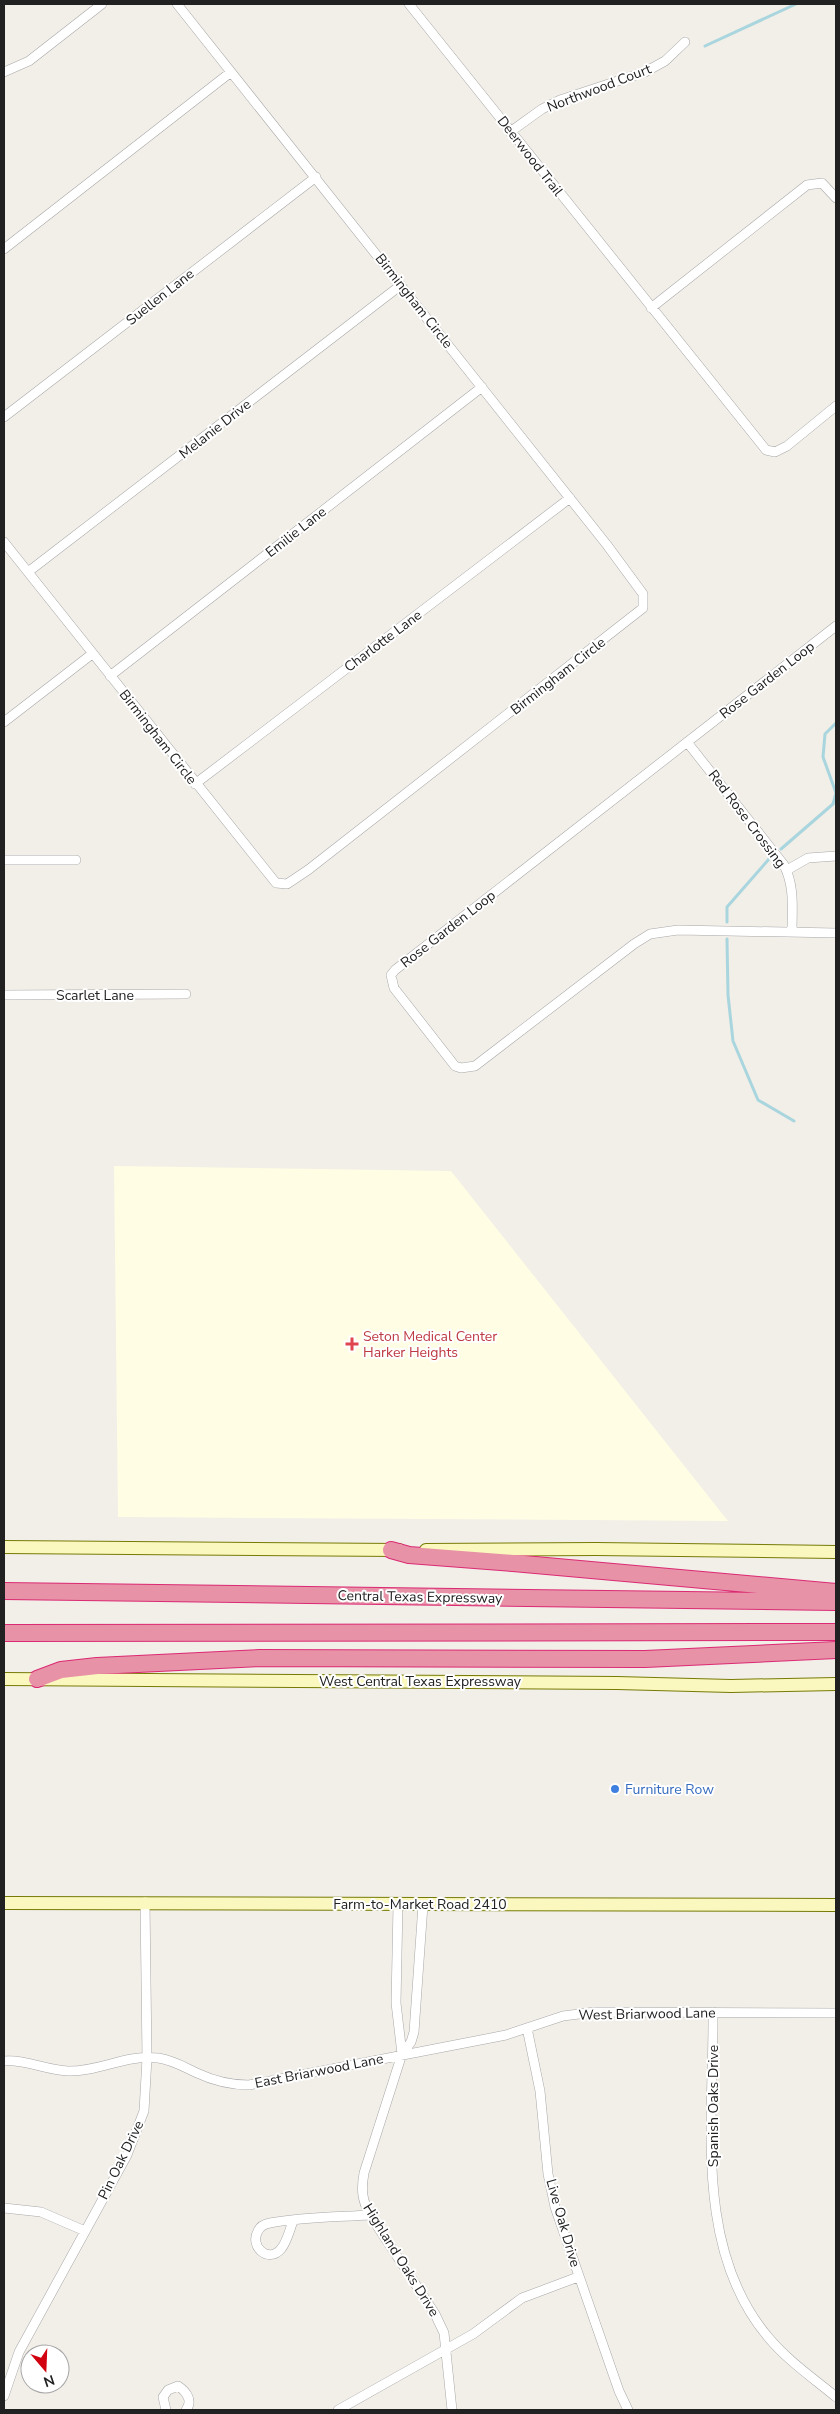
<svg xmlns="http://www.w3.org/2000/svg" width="840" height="2414" font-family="'Nunito Sans',sans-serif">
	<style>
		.education { fill: #fffde4 }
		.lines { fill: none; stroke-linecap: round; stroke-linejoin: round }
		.stream { stroke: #a9d6de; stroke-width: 3 }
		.minor-casing { stroke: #a8a8a8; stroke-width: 10 }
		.secondary-casing { stroke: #777b06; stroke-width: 14 }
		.motorway-casing { stroke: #db2a73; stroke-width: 18 }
		.minor { stroke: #fff; stroke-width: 9 }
		.secondary { stroke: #faf8be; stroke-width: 12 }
		.motorway { stroke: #e792a7; stroke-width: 16 }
		.health-dot { fill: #e0444e; stroke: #fff; stroke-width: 2 }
		.shop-dot { fill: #3f7fe0; stroke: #fff; stroke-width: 2 }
		.labels { text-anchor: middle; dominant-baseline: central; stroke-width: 4; stroke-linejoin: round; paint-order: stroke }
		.street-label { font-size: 14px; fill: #212121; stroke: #fff }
		.health-label { font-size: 14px; fill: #be3a42; stroke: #fff; text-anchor: start }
		.shop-label { font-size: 14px; fill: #366cbe; stroke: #fff; text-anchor: start }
	</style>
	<rect width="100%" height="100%" fill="#f2eee8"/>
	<path class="education" d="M114 1166 451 1171 728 1521 118 1517Z"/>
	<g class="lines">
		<path class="stream" d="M705 46 796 4
			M781 849 833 804 836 793 823 757 825 734 836 723
			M727 922V907L769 859
			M727 939 728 995 733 1041 758 1100 794 1121"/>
		<defs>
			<path id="minor" d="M409 4 766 450 775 452 787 446 836 406
				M4 72 29 61 102 4
				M510 132 542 109 560 100 645 72 665 61 685 42
				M4 249 231 72
				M651 308 807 185 822 183 836 198
				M4 417 316 177
				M4 542 276 883 287 884 308 870 643 608V594L607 545 177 4
				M28 572 401 285
				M836 626 395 970 391 975 394 988 455 1066 461 1068 475 1066 634 944 650 934 678 930 836 933
				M110 676 482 387
				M4 722 92 654
				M687 742 784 865C795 887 792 909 792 933
				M195 784 570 498
				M4 860H76
				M787 870 808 858 836 856
				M4 995 186 994
				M398 1905 396 2003 402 2054
				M423 1905 414 2032 411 2042 402 2054 364 2173C361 2190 362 2200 370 2215L435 2314 444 2333 452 2410
				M713 2012C714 2119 693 2248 768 2337 787 2360 813 2378 836 2397
				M527 2028 540 2091 548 2174 555 2207 619 2391 628 2410
				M4 2061C25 2059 46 2070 68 2071 99 2072 126 2054 158 2058 173 2060 184 2067 197 2073 214 2081 230 2085 249 2085L506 2035 563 2016 595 2012 836 2013
				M4 2208 41 2212 85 2231
				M293 2221C290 2229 287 2242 281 2249 268 2264 249 2246 258 2231 260 2226 265 2224 270 2223 302 2217 337 2217 370 2215
				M4 2396 19 2352 127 2155 144 2111 147 2058 145 1902
				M166 2410 163 2397 168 2390 178 2386C187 2392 193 2401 186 2410
				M338 2410 473 2334 522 2298 578 2277"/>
			<path id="secondary" d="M4 1547 399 1550
				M426 1550 596 1549 836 1552
				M4 1679 617 1683 731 1686 836 1684
				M4 1903 836 1905"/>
			<path id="motorway" d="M391 1550 409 1555 513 1563 836 1592
				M4 1591 836 1602
				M4 1633 836 1632
				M37 1679 61 1670 97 1666 260 1658 645 1659 836 1650"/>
		</defs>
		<use href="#minor" class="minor-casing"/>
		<use href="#secondary" class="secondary-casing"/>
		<use href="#motorway" class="motorway-casing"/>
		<use href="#minor" class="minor"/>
		<use href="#secondary" class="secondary"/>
		<use href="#motorway" class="motorway"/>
	</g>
	<path class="health-dot" d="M349.5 1336.5h5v5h5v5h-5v5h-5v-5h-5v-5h5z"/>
	<circle class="shop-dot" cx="615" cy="1789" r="5"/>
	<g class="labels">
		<g class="street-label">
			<text transform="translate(599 88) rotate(-21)">Northwood Court</text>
			<text transform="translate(530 156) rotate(52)">Deerwood Trail</text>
			<text transform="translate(160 297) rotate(-38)">Suellen Lane</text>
			<text transform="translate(414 301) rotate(52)">Birmingham Circle</text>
			<text transform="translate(215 429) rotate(-38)">Melanie Drive</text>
			<text transform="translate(296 532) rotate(-38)">Emilie Lane</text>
			<text transform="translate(383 641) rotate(-37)">Charlotte Lane</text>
			<text transform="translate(558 676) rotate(-38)">Birmingham Circle</text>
			<text transform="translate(767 680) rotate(-38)">Rose Garden Loop</text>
			<text transform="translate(158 737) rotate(52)">Birmingham Circle</text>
			<text transform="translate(747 819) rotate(53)">Red Rose Crossing</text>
			<text transform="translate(448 929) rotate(-38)">Rose Garden Loop</text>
			<text x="95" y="995">Scarlet Lane</text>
			<text transform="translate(420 1597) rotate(1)">Central Texas Expressway</text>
			<text x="420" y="1681">West Central Texas Expressway</text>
			<text x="420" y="1904">Farm-to-Market Road 2410</text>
			<text transform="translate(647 2014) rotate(-1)">West Briarwood Lane</text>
			<text transform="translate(319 2071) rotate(-11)">East Briarwood Lane</text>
			<text transform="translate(713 2106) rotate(-90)">Spanish Oaks Drive</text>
			<text transform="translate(121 2160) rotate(-64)">Pin Oak Drive</text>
			<text transform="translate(563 2223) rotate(74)">Live Oak Drive</text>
			<text transform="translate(401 2260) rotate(58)">Highland Oaks Drive</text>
		</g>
		<g class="health-label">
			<text x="363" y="1336">Seton Medical Center<tspan x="363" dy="16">Harker Heights</tspan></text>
		</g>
		<g class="shop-label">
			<text x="625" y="1789">Furniture Row</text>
		</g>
	</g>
	<rect width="840" height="2414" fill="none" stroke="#212121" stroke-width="10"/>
	<g transform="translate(45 2369) rotate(161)"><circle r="24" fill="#ffffff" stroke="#a6a6a6"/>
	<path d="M0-4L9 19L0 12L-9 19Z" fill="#d20110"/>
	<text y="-8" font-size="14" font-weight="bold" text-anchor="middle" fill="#212121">N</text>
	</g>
</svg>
